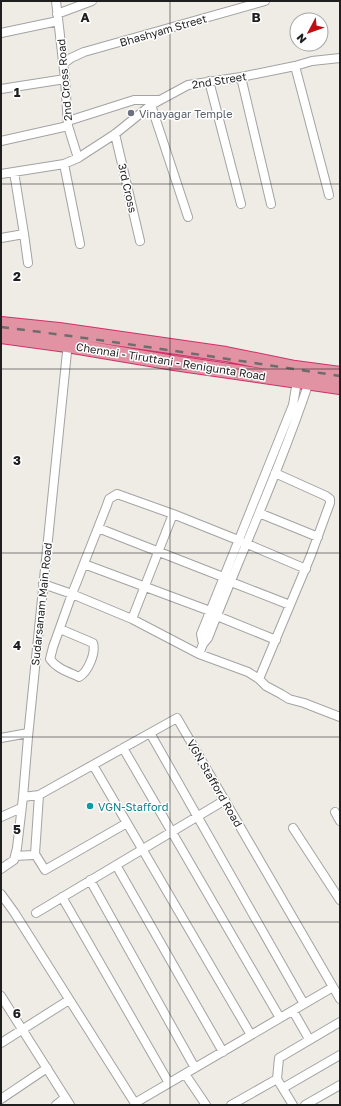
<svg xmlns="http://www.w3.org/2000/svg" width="341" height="1106" font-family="'Golos Text',sans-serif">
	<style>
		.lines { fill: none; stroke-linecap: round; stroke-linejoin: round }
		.street-casing { stroke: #a3a3a3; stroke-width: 10 }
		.highway-casing { stroke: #cf316a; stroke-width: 16 }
		.street { stroke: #fff; stroke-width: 8 }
		.highway { stroke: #e193a3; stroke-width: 14 }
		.rail { stroke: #6d6d6d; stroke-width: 2.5; stroke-dasharray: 8 8; stroke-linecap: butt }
		.grid { fill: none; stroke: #1f1f1f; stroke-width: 1; stroke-opacity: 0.55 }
		.worship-dot { fill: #6b7280; stroke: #fff; stroke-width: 1.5 }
		.culture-dot { fill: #0f9aa8; stroke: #fff; stroke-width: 1.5 }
		.labels { text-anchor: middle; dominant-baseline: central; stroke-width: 3; stroke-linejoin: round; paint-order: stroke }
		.street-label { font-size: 11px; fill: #1f1f1f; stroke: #fff }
		.worship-label { font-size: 11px; fill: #5b616d; stroke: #fff; text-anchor: start }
		.culture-label { font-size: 11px; fill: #0d838f; stroke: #fff; text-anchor: start }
		.grid-label { font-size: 13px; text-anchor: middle; font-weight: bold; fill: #1f1f1f; stroke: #fff; stroke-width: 3; stroke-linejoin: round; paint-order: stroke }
	</style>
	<rect width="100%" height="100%" fill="#efece6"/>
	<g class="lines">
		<defs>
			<path id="street" d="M56 1 65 79 68 126 78 158
				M57 14 92 1
				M1 33 58 21
				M63 64 71 58 84 52 265 1
				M295 66 329 195
				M241 77 271 204
				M209 81 241 204
				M1 89 65 79
				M151 105 188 217
				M68 121 134 100H160
				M115 134 140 241
				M1 141 68 126
				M64 164 80 244
				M1 174 64 164 78 158 115 134 151 105 188 85 241 77 295 66 312 61 340 58
				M24 234 28 263
				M1 238 24 234 14 172
				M259 513 318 537
				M98 528 223 577
				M84 564 210 611
				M231 582 290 605
				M43 584 72 594 132 619 199 654 248 672 259 679 266 686 281 694 289 699 304 703 340 717
				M217 616 276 640
				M132 619 173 514
				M60 629 93 643C96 653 88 672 79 677 69 672 57 669 50 659L53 647 72 594 107 505 109 499 117 494 173 514 238 540 306 569
				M203 644 201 634 293 405 297 381
				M199 654 203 644 208 638C241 553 280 469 309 382
				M259 679 311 555 330 503V499L326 496 275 473
				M150 733 304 1004
				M1 738 28 733
				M123 748 280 1018
				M93 765 251 1035
				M23 797 39 795 177 718 340 999
				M335 812 340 821
				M1 817 21 808
				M293 828 340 900
				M35 854 45 870 127 823
				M15 856 33 855 35 854 39 795
				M116 865 223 1052
				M1 869 14 860 17 848 23 797 28 737 68 342
				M90 880 195 1068
				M1 894 14 912 136 1105
				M62 897 169 1083
				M36 913 225 800
				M1 996 70 1105
				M293 1011 309 1039
				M1 1043 69 1000
				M185 1074 206 1105
				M283 1088 340 1055
				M1 1099 47 1068
				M135 1103 333 987
				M56 1105 65 1098
				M231 1105 277 1079
				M293 1105 277 1079 279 1058 340 1022
				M305 1105 340 1085"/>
			<path id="highway" d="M1 324 59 330 226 354 295 368 340 374
				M1 336 67 345 174 363 340 387"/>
		</defs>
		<use href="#street" class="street-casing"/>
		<use href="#highway" class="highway-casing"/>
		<use href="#street" class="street"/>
		<use href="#highway" class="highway"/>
		<path class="rail" d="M1 327C114 341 227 359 340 376"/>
	</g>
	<path class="grid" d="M170 1V1105M1 184H340M1 369H340M1 553H340M1 737H340M1 922H340"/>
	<circle class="worship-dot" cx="131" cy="113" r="4"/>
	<circle class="culture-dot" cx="90" cy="806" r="4"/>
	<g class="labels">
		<g class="street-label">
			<text transform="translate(163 30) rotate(-16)">Bhashyam Street</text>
			<text transform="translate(64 80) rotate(-95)">2nd Cross Road</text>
			<text transform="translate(219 80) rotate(-9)">2nd Street</text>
			<text transform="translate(128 188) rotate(77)">3rd Cross</text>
			<text transform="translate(171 361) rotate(9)">Chennai - Tiruttani - Renigunta Road</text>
			<text transform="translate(41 604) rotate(-84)">Sudarsanam Main Road</text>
			<text transform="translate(215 783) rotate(60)">VGN Stafford Road</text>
		</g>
		<g class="worship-label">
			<text x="139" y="113">Vinayagar Temple</text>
		</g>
		<g class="culture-label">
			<text x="98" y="806">VGN-Stafford</text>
		</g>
	</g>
	<g class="grid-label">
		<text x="85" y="22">A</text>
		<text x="256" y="22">B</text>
		<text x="17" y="97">1</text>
		<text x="17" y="281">2</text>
		<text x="17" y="465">3</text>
		<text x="17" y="650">4</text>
		<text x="17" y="834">5</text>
		<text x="17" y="1018">6</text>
	</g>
	<rect width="341" height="1106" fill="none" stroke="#1f1f1f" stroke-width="4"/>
	<g transform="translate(309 32) rotate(229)"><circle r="19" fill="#ffffff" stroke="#a5a5a5"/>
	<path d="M0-3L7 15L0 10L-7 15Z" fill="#c10e11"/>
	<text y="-6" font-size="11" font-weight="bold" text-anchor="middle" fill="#1f1f1f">N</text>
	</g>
</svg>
